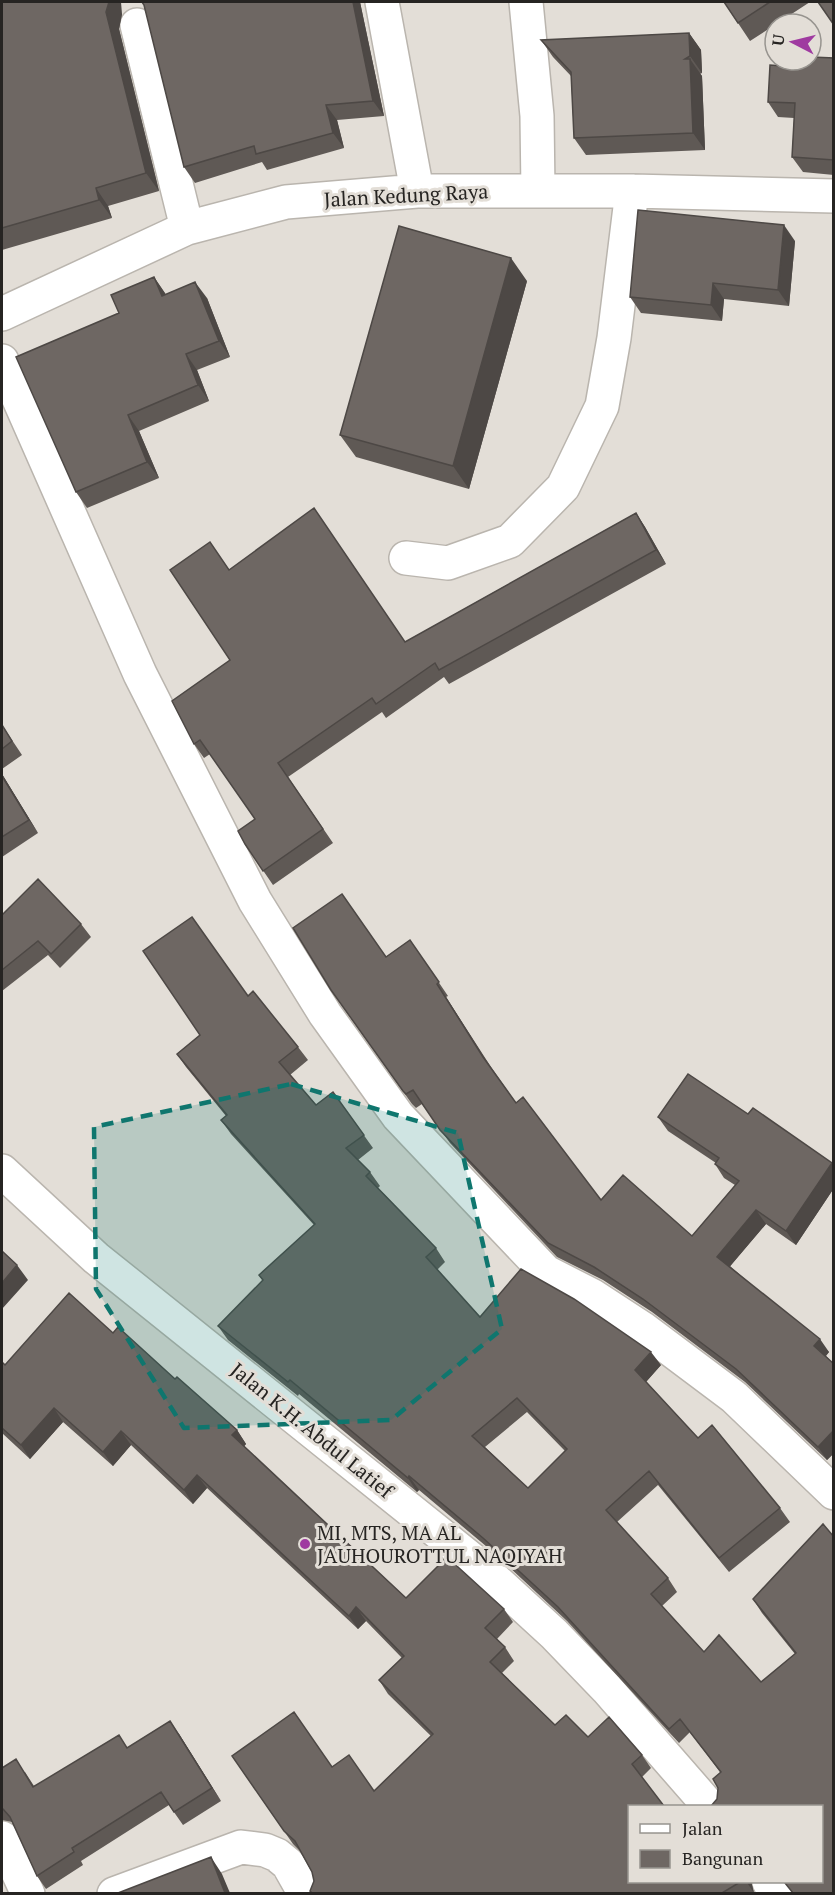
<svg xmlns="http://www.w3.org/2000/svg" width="835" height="1895" font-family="'PT Serif',serif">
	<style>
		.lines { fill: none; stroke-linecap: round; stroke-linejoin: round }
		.minor-casing { stroke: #bab5ae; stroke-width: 36 }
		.minor { stroke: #fff; stroke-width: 33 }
		.wall { fill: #5f5955; fill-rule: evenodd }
		.shaded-wall { fill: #4d4845 }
		.building { fill: #6e6763; stroke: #4d4845; stroke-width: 1.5; fill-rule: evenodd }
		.marked { fill: #0f766e; fill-opacity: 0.2; stroke: #0f766e; stroke-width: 4.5; stroke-dasharray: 12 8; stroke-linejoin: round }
		.poi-dot { fill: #9f3aa0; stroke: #e3ded7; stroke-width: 2 }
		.labels { text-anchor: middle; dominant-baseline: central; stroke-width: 6; stroke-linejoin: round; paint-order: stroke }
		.street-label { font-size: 20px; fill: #262422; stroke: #e3ded7 }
		.poi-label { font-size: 20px; fill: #262422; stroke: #e3ded7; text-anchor: start }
	</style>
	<rect width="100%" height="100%" fill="#e3ded7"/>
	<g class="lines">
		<defs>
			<path id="minor" d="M382 2 417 191
				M526 2 537 116 538 191
				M137 25 187 228
				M2 314 187 228 286 202 417 191H632L834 196
				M2 361 140 674 255 901 325 1014 398 1116 546 1272 593 1296 642 1328 734 1397 834 1493
				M406 558 448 563 510 541 563 487 602 406 614 338 632 191
				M2 1171 96 1258 480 1566 554 1634 607 1689 709 1806
				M2 1838 28 1894
				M769 1882 777 1894
				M114 1894 241 1847 265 1850 277 1855 288 1864 305 1894"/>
		</defs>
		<use href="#minor" class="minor-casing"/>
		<use href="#minor" class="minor"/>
	</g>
	<path class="wall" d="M2 2 122 14 119 29 159 191 108 206 112 218 2 250Z
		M142 2H360L384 116 337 120 344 148 267 170 262 162 195 183 184 167 144 5Z
		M724 2H810L750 41Z
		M689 33 701 50 702 73 700 74 702 76 705 150 586 155 574 138 571 76 553 57 541 40Z
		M834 58V175L803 172 792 157 794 118 778 117 768 102 797 67Z
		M795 241 789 306 724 299 722 321 641 313 630 297Z
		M154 277 166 295 207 298 230 357 197 370 209 401 139 431 159 478 87 508 76 492 119 313Z
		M527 281 469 489 356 457 340 435Z
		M636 513 645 527 666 564 449 684 444 677 386 718 382 712 288 777 333 843 273 885 245 844 255 819 210 754 204 758 194 744 230 660 405 642Z
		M2 725 22 755 2 769Z
		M2 774 38 833 2 857Z
		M2 915 81 924 91 937 60 968 48 955 2 991Z
		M410 940 448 996 446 997 491 1067 516 1103 601 1200 692 1236 735 1185 724 1178 715 1164 716 1163 668 1131 658 1117 748 1114 832 1163 834 1164V1188L796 1245 766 1224 730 1266 829 1352 826 1356 834 1364V1453L827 1460 745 1382 652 1312 603 1280 557 1257 450 1143 422 1104 416 1108 412 1104 331 990 386 957Z
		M248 996 298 1047 308 1060 290 1075 316 1105 333 1092 373 1148 358 1160 370 1172 380 1186 378 1188 436 1248 445 1262 437 1270 480 1317 661 1365 646 1382 698 1438 780 1508 790 1522 729 1572 658 1485 617 1522 668 1578 677 1592 662 1606 704 1652 761 1682 795 1654 762 1613 753 1599 823 1524 834 1893H793L785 1883 822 1881 717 1799 720 1772 690 1732 679 1743 567 1621 493 1552 419 1490 417 1492 299 1394 298 1396 228 1340 218 1326 263 1281 259 1275 314 1225 231 1134 221 1120 226 1116 186 1067 177 1054ZM527 1412 565 1451 528 1488 485 1447Z
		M113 1333 175 1379 237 1430 246 1444 244 1446 406 1598 504 1609 513 1622 497 1639 505 1647 514 1661 502 1673 555 1725 588 1737 642 1755 651 1768 642 1777 630 1881H751L754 1893H312L314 1881 312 1872 300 1851 293 1844 232 1756 332 1767 374 1791 431 1736 388 1694 379 1680 402 1658 366 1621 358 1629 207 1488 193 1504 131 1445 113 1466 63 1422 30 1459 2 1433V1362L5 1365Z
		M179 1734 221 1801 183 1825 169 1805 81 1861 83 1865 46 1889 37 1876 12 1822 2 1820V1768L25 1772 34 1786 128 1748Z"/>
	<path class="shaded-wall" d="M109 2H121L122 14 119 29 159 191 146 173 106 12Z
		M353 2H360L384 116 373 101Z
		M689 33 701 50 702 73 690 56Z
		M690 59 702 76 705 150 693 133Z
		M326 105 337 120 344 148 333 133Z
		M96 188 108 206 112 218 99 200Z
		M784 225 795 241 789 306 778 290Z
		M511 258 527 281 469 489 453 466Z
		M154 277 165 293 173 312 162 296Z
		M195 282 207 298 230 357 219 341Z
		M713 283 724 299 722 321 711 305Z
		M186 354 197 370 209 401 198 385Z
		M128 415 139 431 159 478 147 462Z
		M636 513 645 527 666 564 656 550Z
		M2 774 38 833 29 820 2 776Z
		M437 984 446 997 492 1070 483 1057Z
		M832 1163 834 1164V1188L796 1245 786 1231Z
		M756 1210 766 1224 727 1270 717 1257Z
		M17 1265 28 1280 2 1309V1283Z
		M820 1339 829 1352 823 1359 814 1346Z
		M651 1352 661 1365 645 1383 635 1370Z
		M54 1408 63 1422 30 1459 21 1445Z
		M237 1430 246 1444 242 1449 232 1435Z
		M834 1430V1453L827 1460 818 1447Z
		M121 1431 131 1445 113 1466 103 1452Z
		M197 1475 207 1488 193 1504 184 1490Z
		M409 1476 419 1490 417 1492 408 1478Z
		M356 1607 366 1621 358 1629 349 1616Z
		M170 1721 179 1734 221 1801 212 1788Z
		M211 1857 222 1874 230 1893H225Z
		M746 1881H751L754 1893Z"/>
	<path class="building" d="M2 2H109L106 12 146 173 96 188 99 200 2 228Z
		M142 2H353L373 101 326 105 333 133 256 154 254 146 184 167 144 5Z
		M724 2H770L738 23Z
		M818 2H834V25Z
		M689 33 690 56 685 59H690L693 133 574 138 571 72 541 40Z
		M811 57 834 58V160L792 157 795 103 768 102 770 65 797 67 798 60H811Z
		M638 210 784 225 778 290 713 283 711 305 630 297Z
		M399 226 511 258 453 466 340 435Z
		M154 277 162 296 195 282 219 341 186 354 198 385 128 415 147 462 76 492 16 357 119 313 111 295Z
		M314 508 405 642 636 513 656 550 439 670 435 663 376 704 372 698 278 763 323 829 263 871 245 844 238 831 255 819 200 740 194 744 172 701 230 660 170 570 210 542 229 570Z
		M2 725 12 741 2 749Z
		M2 776 29 820 2 837Z
		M38 879 81 924 51 954 38 941 2 970V915Z
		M342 894 386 957 410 940 439 982 437 984 483 1057 516 1103 523 1097 601 1200 623 1175 692 1236 739 1181 715 1164 719 1158 658 1117 688 1074 748 1114 753 1108 832 1163 786 1231 756 1210 717 1257 820 1339 814 1346 834 1364V1430L818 1447 736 1369 643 1299 594 1267 548 1243 440 1130 413 1090 406 1094 403 1091 331 990 293 928Z
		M192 917 248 996 253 991 298 1047 279 1062 316 1105 333 1092 364 1135 346 1148 370 1172 366 1176 436 1248 426 1257 480 1317 521 1269 574 1299 651 1352 635 1370 698 1438 712 1425 780 1508 719 1558 649 1471 606 1510 668 1578 651 1594 704 1652 719 1635 761 1682 796 1653 753 1599 823 1524 834 1537V1893H793L785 1883V1881H822V1806H711L717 1799 718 1788 713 1779 721 1772 680 1719 669 1729 558 1607 483 1538 409 1476 408 1478 290 1380 288 1382 218 1326 263 1280 259 1275 315 1224 221 1120 227 1115 177 1054 200 1035 143 951ZM517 1398 567 1449 528 1488 472 1436Z
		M2 1251 17 1265 2 1283Z
		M69 1293 113 1333 118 1327 175 1379 177 1377 237 1430 232 1435 406 1598 447 1557 458 1567 504 1609 485 1628 505 1647 490 1662 555 1725 566 1715 588 1737 609 1717 642 1755 632 1764 664 1806H630V1881H742L722 1893H312L310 1891 314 1881 312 1872 295 1841 284 1831 232 1756 294 1712 332 1767 349 1755 374 1791 433 1734 379 1680 404 1656 356 1607 349 1616 197 1475 184 1490 121 1431 103 1452 54 1408 21 1445 2 1428V1362L5 1365Z
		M170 1721 212 1788 174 1812 161 1792 72 1848 74 1852 37 1876 10 1817 3 1809H2V1768L16 1759 33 1787 119 1735 127 1748Z
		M211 1857 225 1893H118Z"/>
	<path class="marked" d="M291 1084 458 1133 502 1329 391 1420 184 1428 96 1289 94 1127Z"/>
	<circle class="poi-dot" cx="305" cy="1544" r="6"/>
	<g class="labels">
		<g class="street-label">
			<text transform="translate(406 195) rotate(-3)">Jalan Kedung Raya</text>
			<text transform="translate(312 1430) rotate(39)">Jalan K.H. Abdul Latief</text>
		</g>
		<g class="poi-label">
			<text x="317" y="1532">MI, MTS, MA AL<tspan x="317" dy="23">JAUHOUROTTUL NAQIYAH</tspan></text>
		</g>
	</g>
	<rect width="835" height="1895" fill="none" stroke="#262422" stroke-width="6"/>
	<rect x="628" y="1805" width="195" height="78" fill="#e3ded7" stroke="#97948f" stroke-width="1.5"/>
	<rect x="640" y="1824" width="30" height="9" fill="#ffffff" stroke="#97948f" stroke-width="1.5"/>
	<text x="682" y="1835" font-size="18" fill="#262422">Jalan</text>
	<rect x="640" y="1850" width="30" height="18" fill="#6e6763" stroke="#97948f" stroke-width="1.5"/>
	<text x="682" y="1865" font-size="18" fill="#262422">Bangunan</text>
	<g transform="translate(793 42) rotate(277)"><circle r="28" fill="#e3ded7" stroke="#97948f" stroke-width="1.5"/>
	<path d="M0-4.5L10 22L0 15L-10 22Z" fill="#9f3aa0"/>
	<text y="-9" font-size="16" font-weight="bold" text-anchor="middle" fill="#262422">U</text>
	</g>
</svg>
